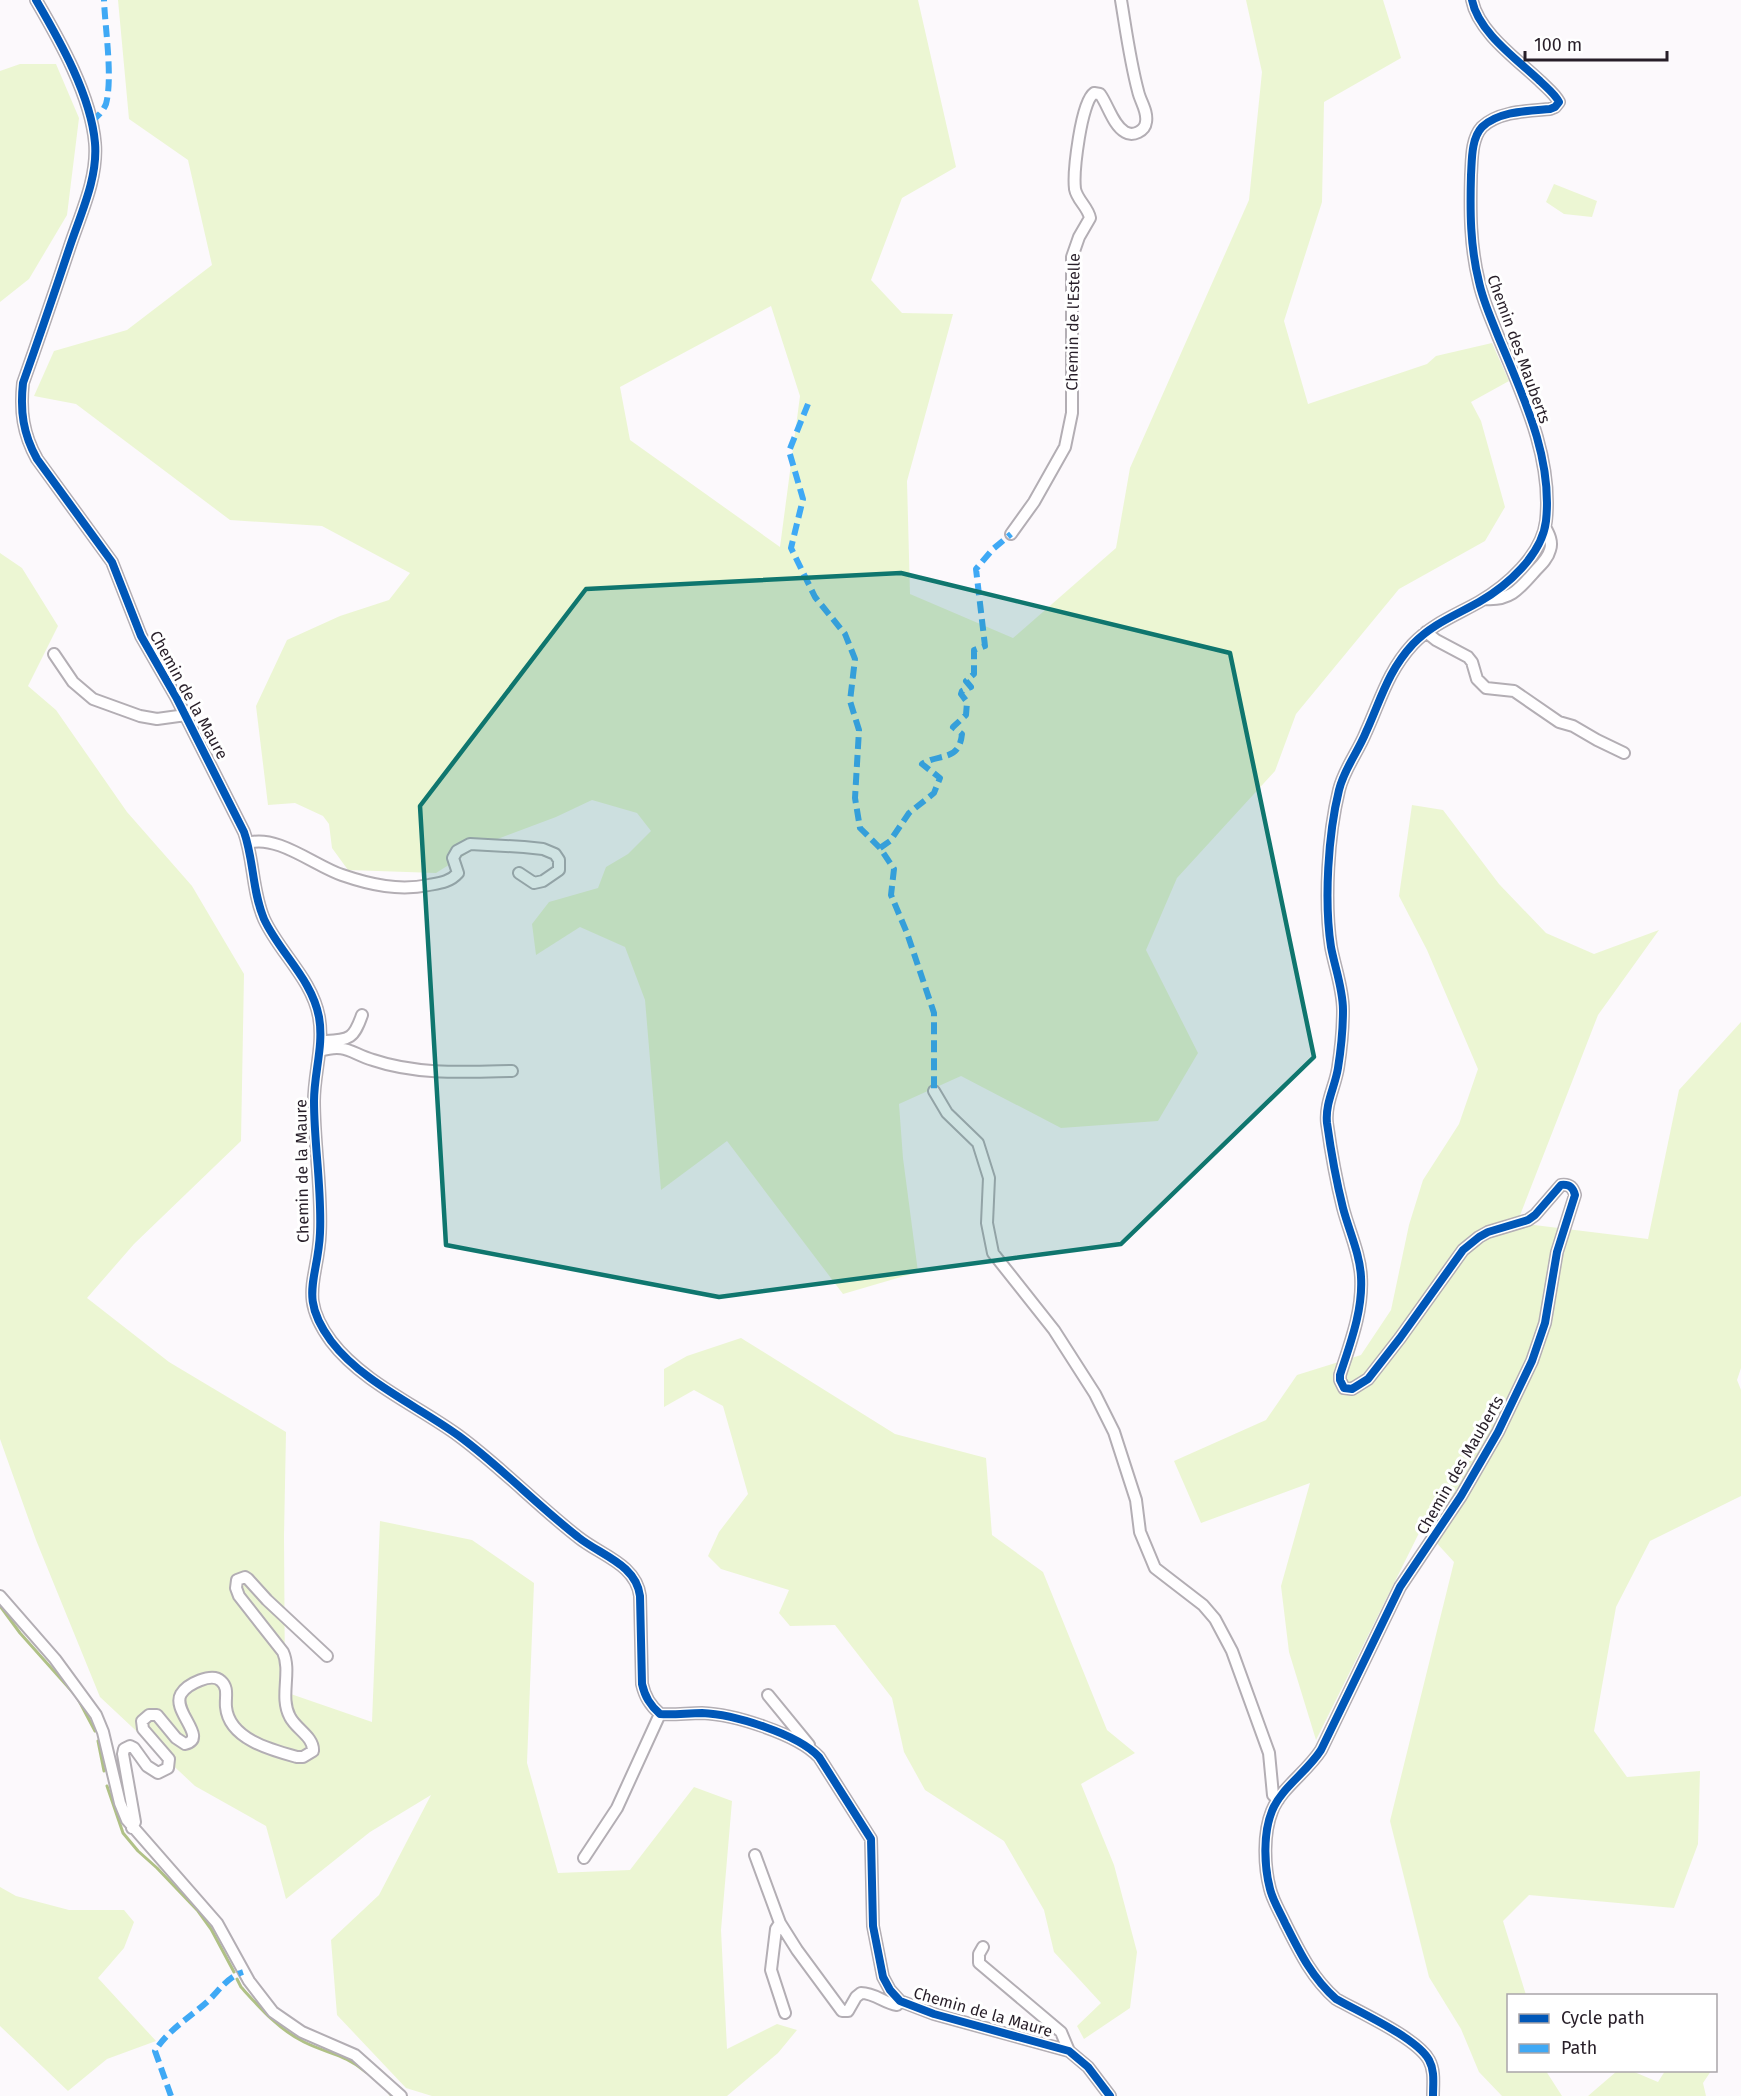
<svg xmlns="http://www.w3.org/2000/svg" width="1741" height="2096" font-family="'Fira Sans',sans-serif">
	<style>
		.green { fill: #ecf6d3; fill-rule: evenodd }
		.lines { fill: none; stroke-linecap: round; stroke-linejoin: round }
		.stream { stroke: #b0c186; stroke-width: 3 }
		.street-casing { stroke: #b3aeb4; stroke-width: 14 }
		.street { stroke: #fffeff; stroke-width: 10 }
		.quiet { stroke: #3fa9f5; stroke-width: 6; stroke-dasharray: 12 6; stroke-linecap: butt }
		.cycleway-casing { stroke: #fff; stroke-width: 11 }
		.cycleway { stroke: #0057b8; stroke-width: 8 }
		.marked { fill: #0f766e; fill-opacity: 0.2; stroke: #0f766e; stroke-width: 4.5; stroke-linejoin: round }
		.labels { text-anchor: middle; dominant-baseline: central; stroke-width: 6; stroke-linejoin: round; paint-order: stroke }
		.street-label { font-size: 16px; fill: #271e28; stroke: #fff }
	</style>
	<rect width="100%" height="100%" fill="#fcf9fc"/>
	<path class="green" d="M118 0H918L956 167 902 198 871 280 902 313 953 314 907 481 910 594 1013 638 1116 548 1130 468 1249 200 1262 72 1246 0H1383L1401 58 1324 102 1322 202 1284 321 1308 404 1427 364 1436 356 1492 343 1509 381 1471 402 1481 421 1505 507 1485 541 1399 589 1296 714 1275 771 1177 878 1146 950 1198 1053 1158 1121 1061 1128 961 1076 899 1104 903 1158 918 1272 843 1294 727 1141 661 1190 645 1000 625 947 580 927 536 955 532 924 549 902 598 888 606 867 628 854 651 831 637 813 592 800 556 817 479 846 436 873 348 870 332 848 329 824 323 816 295 803 268 805 256 706 287 640 340 616 389 600 410 573 322 526 230 520 76 404 34 396 54 351 127 330 212 265 188 160 129 119ZM771 306 800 396 780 547 630 440 620 387Z
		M20 64H56L79 118 67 215 29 279 0 302V71Z
		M1554 184 1597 201 1592 217 1564 214 1546 202Z
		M0 553 22 568 58 626 28 686 56 710 127 812 192 886 244 974 241 1141 134 1244 87 1298 169 1362 286 1432 284 1536 285 1692 372 1722 380 1521 472 1540 534 1583 527 1763 558 1873 630 1870 694 1787 732 1801 721 1930 727 2049 777 2024 797 2030 778 2053 727 2096H432L406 2088 337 2015 331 1940 379 1895 431 1795 370 1832 286 1899 266 1826 195 1786 100 1697 36 1540 0 1439Z
		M1412 805 1443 810 1499 884 1546 933 1594 954 1659 930 1598 1015 1517 1223 1648 1239 1679 1090 1741 1022V1368L1737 1380 1741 1390V1496L1650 1541 1616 1607 1594 1731 1627 1777 1700 1771 1698 1844 1674 1908 1529 1895 1503 1921 1526 1995 1508 1996V2070L1546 2071 1562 2096H1502L1479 2072 1461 2029 1429 1977 1390 1821 1454 1562 1422 1527 1316 1740 1289 1652 1281 1586 1310 1483 1201 1523 1174 1461 1266 1420 1297 1375 1361 1355 1391 1310 1409 1225 1423 1180 1459 1124 1478 1069 1427 950 1399 896Z
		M741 1338 895 1434 986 1458 992 1535 1043 1572 1107 1730 1135 1753 1081 1784 1114 1865 1137 1952 1130 2008 1084 2039 1077 2026 1101 2003 1054 1952 1044 1910 1004 1841 925 1790 904 1752 892 1698 835 1625 790 1626 779 1613 789 1590 721 1569 708 1556 719 1532 748 1494 723 1406 694 1390 664 1407V1369L687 1356Z
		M0 1887 16 1896 69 1910H124L134 1922 124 1948 98 1978 156 2041 107 2059 68 2091 0 2026Z
		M1617 2071H1632L1658 2082 1665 2071H1711L1703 2083 1706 2096H1588Z"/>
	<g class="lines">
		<path class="stream" d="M0 1606 20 1633 77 1697 95 1731
			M98 1741 104 1771
			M107 1786 123 1833 138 1851 157 1868 198 1911 211 1929 234 1972
			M237 1979 241 1987C260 2008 278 2029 304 2042 328 2054 345 2054 366 2072
			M387 2090 392 2096"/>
		<defs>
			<path id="street" d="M36 0C60 41 91 96 95 143 98 179 80 215 69 249 54 294 39 338 23 383 20 411 23 434 37 459L112 562 141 636 176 697 244 832C254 860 252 891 264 919 279 952 312 979 319 1017 324 1045 314 1073 314 1101 314 1145 322 1189 320 1233 318 1280 298 1296 331 1341 362 1382 418 1406 459 1436 501 1467 537 1505 578 1537 600 1555 636 1564 640 1596L642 1684C645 1697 650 1705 660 1714 674 1715 688 1713 702 1713 733 1714 798 1734 819 1757L871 1839 873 1926 883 1977 890 1990 900 2001 934 2014 1069 2051 1088 2067 1110 2096
				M1011 534 1034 502 1065 447 1072 413V257L1079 237 1090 218C1088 207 1077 200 1075 189 1073 172 1081 102 1094 93L1100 94C1108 105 1113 125 1125 132 1133 137 1145 131 1146 122 1148 111 1140 101 1138 91 1130 61 1126 30 1121 0
				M1485 599C1511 601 1520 588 1536 570 1542 564 1548 558 1550 550 1553 542 1549 534 1545 527
				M1426 632 1436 640 1468 657 1472 662 1477 679 1486 688 1514 691 1559 722 1573 726 1597 740 1624 753
				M54 654 73 682 93 699 140 716 157 719 186 715
				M248 843C277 834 315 866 342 875 371 885 399 891 429 885 440 883 450 882 458 873L453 858 457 851 470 844 524 847 543 849 555 854 559 860V870L543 881 534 883 519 873
				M326 1041C350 1040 354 1038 362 1015
				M320 1051C346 1043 350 1053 373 1060 417 1075 466 1072 512 1071
				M934 1091 947 1113 978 1143 989 1178 987 1223 993 1253 1054 1330 1095 1394 1114 1432 1136 1500 1140 1532 1155 1568 1203 1605 1215 1619 1232 1651 1269 1753 1273 1795 1278 1800
				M0 1596 55 1659 96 1715 103 1732 120 1803 127 1820 217 1923 249 1981 273 2012 302 2032 355 2055 401 2096
				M768 1695 809 1745
				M132 1828 135 1822 123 1754 124 1749 130 1746 134 1748 147 1766 158 1773 168 1768 169 1759 143 1729 142 1721 149 1715H157L176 1738 185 1744C209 1738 171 1711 181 1694 187 1684 212 1672 221 1681 229 1688 225 1697 226 1707 229 1739 271 1750 297 1757H303L313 1751C314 1737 296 1729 290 1717 279 1697 292 1672 283 1652L239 1596 236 1588 237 1580 245 1577 248 1579 267 1600 327 1656
				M755 1855 780 1923 797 1950 842 2011H848L856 1997 861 1993C875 1993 884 2003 897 2005L900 2001
				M584 1858 617 1808 660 1714
				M780 1923 776 1929 771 1970 785 2013
				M983 1947 979 1954V1963L1061 2032 1069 2051
				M1433 2096C1433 2083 1435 2071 1429 2060 1417 2038 1359 2012 1336 1999 1312 1978 1299 1951 1285 1923 1280 1912 1273 1901 1270 1889 1264 1866 1263 1833 1272 1811 1281 1788 1307 1772 1321 1750L1400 1587 1461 1496 1498 1432 1532 1361 1545 1323 1557 1252 1575 1195C1573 1187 1569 1184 1561 1185L1535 1215 1528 1220 1488 1232 1479 1237 1463 1250 1400 1338 1368 1379 1352 1389 1344 1388 1340 1380V1375C1350 1344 1363 1311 1361 1277 1360 1254 1349 1231 1343 1208 1336 1180 1331 1152 1327 1123 1325 1103 1335 1087 1338 1068 1341 1049 1343 1029 1343 1010 1343 989 1335 968 1331 947 1324 901 1328 835 1339 790 1344 769 1358 752 1366 732 1381 699 1388 671 1413 644 1432 624 1456 615 1479 602 1507 586 1542 555 1546 521 1553 457 1522 394 1498 336 1491 318 1483 301 1479 282 1470 246 1470 211 1471 175 1472 160 1471 139 1482 127 1499 111 1528 111 1550 109L1555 107 1559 102C1555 94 1547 88 1540 81 1518 60 1478 32 1472 0"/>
		</defs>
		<use href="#street" class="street-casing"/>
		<use href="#street" class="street"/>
		<path class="quiet" d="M91 121C97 118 103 111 106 104 113 77 105 28 104 0
			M808 404 789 451 803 499 791 548 815 597 845 634 855 659 850 701 859 730 855 798 860 828 880 848 894 869 891 895 907 933 934 1013V1091
			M880 848 890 841 909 813 934 793 940 778 922 764C940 753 959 762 962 734L953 727 966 715 967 702 961 694 962 691 971 687 966 681 974 674V650L985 646 976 569 993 549 1011 534
			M171 2096 155 2051C168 2030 189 2018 207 2002 219 1991 227 1977 243 1972"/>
		<defs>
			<path id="cycleway" d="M36 0C60 41 91 96 95 143 98 179 80 215 69 249 54 294 39 338 23 383 20 411 23 434 37 459L112 562 141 636 176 697 244 832C254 860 252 891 264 919 279 952 312 979 319 1017 324 1045 314 1073 314 1101 314 1145 322 1189 320 1233 318 1280 298 1296 331 1341 362 1382 418 1406 459 1436 501 1467 537 1505 578 1537 600 1555 636 1564 640 1596L642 1684C645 1697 650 1705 660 1714 674 1715 688 1713 702 1713 733 1714 798 1734 819 1757L871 1839 873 1926 883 1977 890 1990 900 2001 934 2014 1069 2051 1088 2067 1110 2096
				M1433 2096C1433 2083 1435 2071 1429 2060 1417 2038 1359 2012 1336 1999 1312 1978 1299 1951 1285 1923 1280 1912 1273 1901 1270 1889 1264 1866 1263 1833 1272 1811 1281 1788 1307 1772 1321 1750L1400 1587 1461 1496 1498 1432 1532 1361 1545 1323 1557 1252 1575 1195C1573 1187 1569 1184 1561 1185L1535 1215 1528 1220 1488 1232 1479 1237 1463 1250 1400 1338 1368 1379 1352 1389 1344 1388 1340 1380V1375C1350 1344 1363 1311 1361 1277 1360 1254 1349 1231 1343 1208 1336 1180 1331 1152 1327 1123 1325 1103 1335 1087 1338 1068 1341 1049 1343 1029 1343 1010 1343 989 1335 968 1331 947 1324 901 1328 835 1339 790 1344 769 1358 752 1366 732 1381 699 1388 671 1413 644 1432 624 1456 615 1479 602 1507 586 1542 555 1546 521 1553 457 1522 394 1498 336 1491 318 1483 301 1479 282 1470 246 1470 211 1471 175 1472 160 1471 139 1482 127 1499 111 1528 111 1550 109L1555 107 1559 102C1555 94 1547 88 1540 81 1518 60 1478 32 1472 0"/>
		</defs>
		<use href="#cycleway" class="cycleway-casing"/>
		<use href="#cycleway" class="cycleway"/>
	</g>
	<path class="marked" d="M901 573 1230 653 1314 1057 1121 1244 719 1297 446 1245 420 806 586 589Z"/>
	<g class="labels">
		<g class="street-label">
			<text transform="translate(1073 322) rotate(-89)">Chemin de l'Estelle</text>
			<text transform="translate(1519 349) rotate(70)">Chemin des Mauberts</text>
			<text transform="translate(189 695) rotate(61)">Chemin de la Maure</text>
			<text transform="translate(302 1171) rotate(-91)">Chemin de la Maure</text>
			<text transform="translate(1460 1465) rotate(-60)">Chemin des Mauberts</text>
			<text transform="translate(983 2012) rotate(16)">Chemin de la Maure</text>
		</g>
	</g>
	<rect x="1507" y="1994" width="210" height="78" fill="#ffffff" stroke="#a9a5a9" stroke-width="1.5"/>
	<rect x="1519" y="2014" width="30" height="9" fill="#0057b8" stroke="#a9a5a9" stroke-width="1.5"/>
	<text x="1561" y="2024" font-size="18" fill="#271e28">Cycle path</text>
	<rect x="1519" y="2044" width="30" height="9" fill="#3fa9f5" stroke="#a9a5a9" stroke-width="1.5"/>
	<text x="1561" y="2054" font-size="18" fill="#271e28">Path</text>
	<path d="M1525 51v9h142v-9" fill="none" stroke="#271e28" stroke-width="3"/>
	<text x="1534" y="51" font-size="18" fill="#271e28" stroke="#ffffff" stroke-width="4.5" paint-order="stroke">100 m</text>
</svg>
